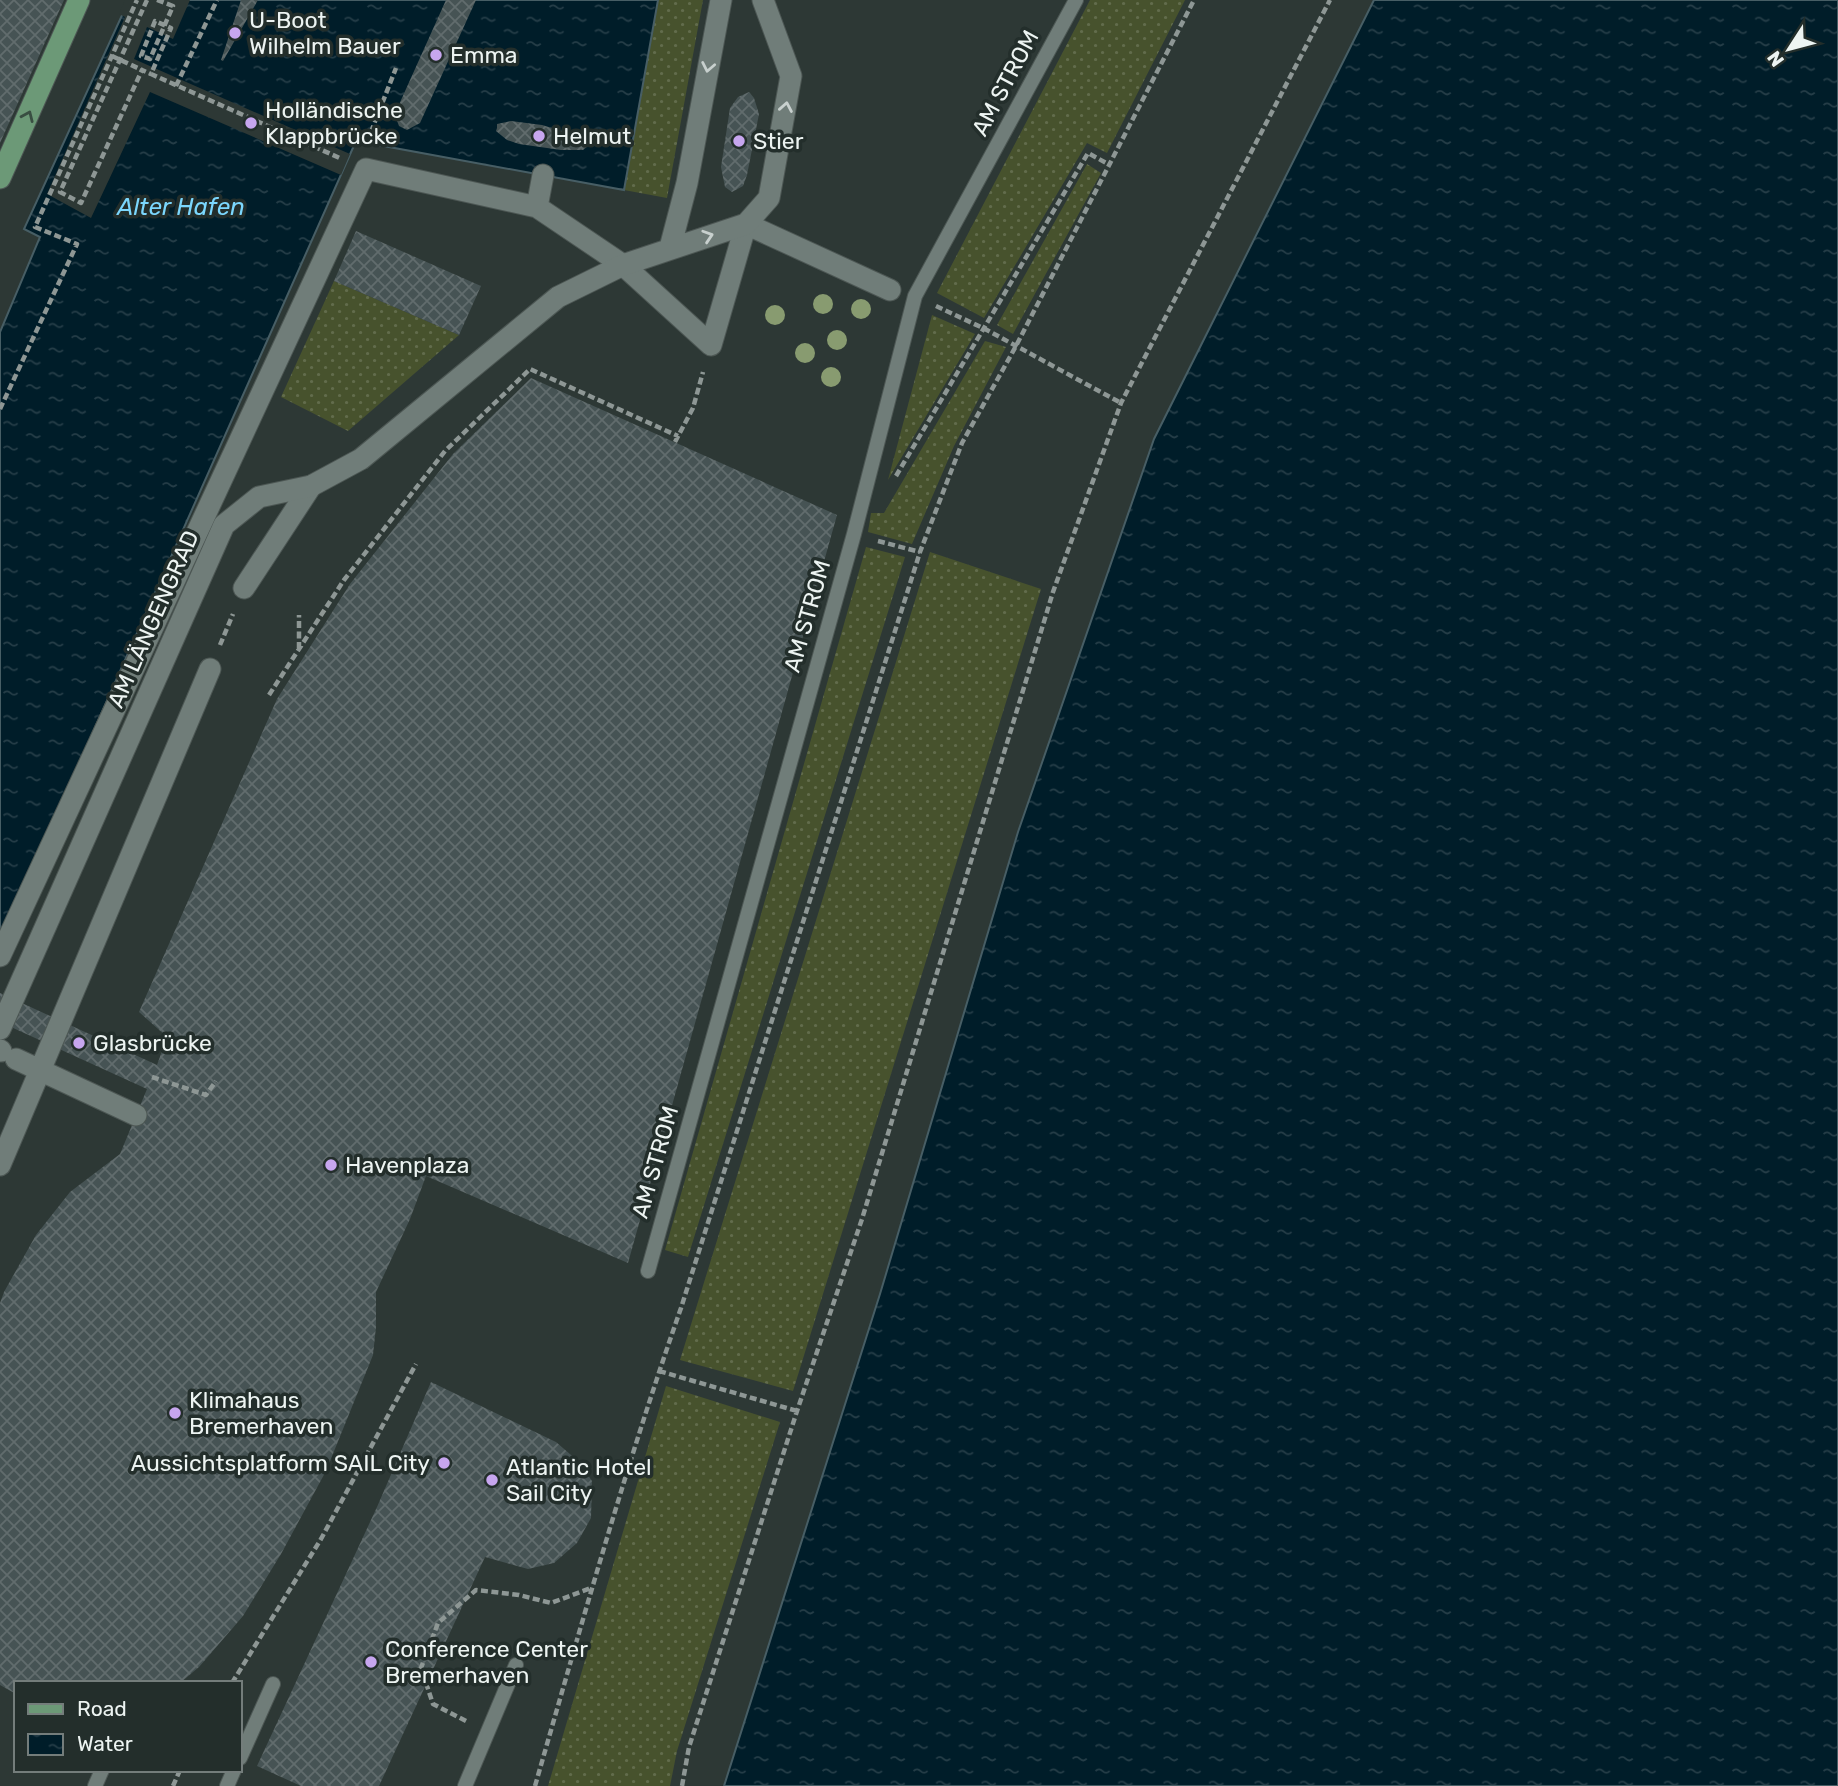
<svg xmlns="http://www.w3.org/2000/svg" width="1838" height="1786" font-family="Rubik,sans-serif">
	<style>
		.grass { fill: url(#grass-dots) }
		.water { fill: url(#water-ripples); stroke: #475e65; stroke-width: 2 }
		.pier { fill: #2d3835 }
		.building { fill: url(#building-cross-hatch) }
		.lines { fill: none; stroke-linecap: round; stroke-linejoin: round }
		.service-casing { stroke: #4d5754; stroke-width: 16 }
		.pedestrian-casing { stroke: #4d5754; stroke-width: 23 }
		.minor-casing { stroke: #4d5754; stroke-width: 23 }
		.primary-casing { stroke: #4d5754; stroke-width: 23 }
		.path { stroke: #8e9795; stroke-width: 4.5; stroke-dasharray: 7 3.5; stroke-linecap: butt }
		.service { stroke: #707d79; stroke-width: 14 }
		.pedestrian { stroke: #707d79; stroke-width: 21 }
		.minor { stroke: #707d79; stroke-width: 21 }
		.primary { stroke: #6c9977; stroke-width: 21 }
		.path-bridge { stroke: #8e9795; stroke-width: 4.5; stroke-dasharray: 7 3.5; stroke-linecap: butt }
		.tree { fill: #889b70 }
		.oneway { stroke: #c8d0ce }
		.oneway2 { stroke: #394e42 }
		.poi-dot { fill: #c7a6ef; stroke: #232e2b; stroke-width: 2.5 }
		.labels { text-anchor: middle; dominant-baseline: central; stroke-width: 7; stroke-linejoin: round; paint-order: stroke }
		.poi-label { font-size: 23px; fill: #edf4f2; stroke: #232e2b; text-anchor: start }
		.street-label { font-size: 23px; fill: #edf4f2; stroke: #232e2b }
		.water-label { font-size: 24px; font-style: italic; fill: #7bd7fd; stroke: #232e2b }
	</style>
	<defs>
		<pattern id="grass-dots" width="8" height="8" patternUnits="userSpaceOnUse" patternTransform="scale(1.75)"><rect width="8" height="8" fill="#47522d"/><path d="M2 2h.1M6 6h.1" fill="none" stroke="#626c4c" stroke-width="1.8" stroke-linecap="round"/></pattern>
		<pattern id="water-ripples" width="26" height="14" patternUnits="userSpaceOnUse" patternTransform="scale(1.75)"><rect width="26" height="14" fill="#001d29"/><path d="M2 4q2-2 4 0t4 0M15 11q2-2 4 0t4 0" fill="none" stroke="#263e48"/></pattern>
		<pattern id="building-cross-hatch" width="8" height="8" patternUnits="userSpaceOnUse" patternTransform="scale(1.75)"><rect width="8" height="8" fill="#465354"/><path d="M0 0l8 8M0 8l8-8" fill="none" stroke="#616c6d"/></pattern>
	</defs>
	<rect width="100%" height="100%" fill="#2d3835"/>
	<path class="grass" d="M658 0H703L667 198 624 190Z
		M1090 0H1185L1107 153 1087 143 984 318 937 293Z
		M1087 164 1101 173 1013 334 997 325Z
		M334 281 459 335 348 431 281 397Z
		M932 315 975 334 888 480Z
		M985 341 1006 347 954 446 912 544 868 532 871 513H884Z
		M866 547 905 557 688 1257 665 1250Z
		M930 552 1041 589 793 1391 680 1360Z
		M666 1386 780 1422 677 1751 670 1786H548Z"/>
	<path class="water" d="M129 0H658L624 190 356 141 0 941V332L40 237 24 229Z
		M1374 0H1838V1786H724L880 1294 1018 832 1154 439Z"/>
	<path class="pier" d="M125 0H190L173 39 147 27 134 59 350 154 341 175 150 92 91 218 47 194 125 17 119 14Z"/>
	<path class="building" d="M0 0H64L0 143Z
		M241 0H258L223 61 221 60Z
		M446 0H476L420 123 407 130 399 126 396 118 397 109Z
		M749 92 754 98 759 114 747 175 743 186 732 192 725 187 721 167 730 108 738 97Z
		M511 121 542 125 565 132 585 141 588 146 583 150H561L519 144 507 140 496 131 497 128V124Z
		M356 231 481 286 459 335 334 281Z
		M531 378 837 515 628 1263 426 1176 410 1219 376 1292V1327L373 1355 326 1471 281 1554 243 1616 199 1667 180 1683H16V1694L0 1685V1303L4 1292 36 1235 70 1192 120 1154 147 1089 0 1022V993L157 1065 167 1037 139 1012 277 699 350 584 453 454Z
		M431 1382 556 1442 578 1461 592 1481 591 1518 577 1543 554 1563 528 1569 485 1557 379 1786H301L257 1766 377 1507Z"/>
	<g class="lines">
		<defs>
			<path id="service" d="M648 1271 854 534 915 296 1076 0
				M240 1758 273 1684
				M95 1786 102 1770
				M227 1786 234 1770
				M465 1786 516 1665"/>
			<path id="pedestrian" d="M537 207 543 175
				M244 588 311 486
				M0 956 366 169 537 207 623 265 711 345 746 224 890 290
				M0 1050 1 1051
				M16 1059 136 1115
				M0 1165 210 669"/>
			<path id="minor" d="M670 248 687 183 721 0
				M0 1029 224 525 259 497 311 486 361 459 558 297 623 265 746 224 769 198 791 76 763 0"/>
			<path id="primary" d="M0 178 79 0"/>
		</defs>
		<use href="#service" class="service-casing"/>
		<use href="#pedestrian" class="pedestrian-casing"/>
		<use href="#minor" class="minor-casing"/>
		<use href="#primary" class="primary-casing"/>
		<path class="path" d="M157 0 173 6 150 59 141 56 155 21 171 28 151 74 342 159
			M112 56 142 70
			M176 86 217 0
			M367 142 396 68
			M936 306 985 329 1121 403
			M0 409 77 244 35 227 137 0
			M675 442 693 408 703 372
			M896 476 1088 153 1110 165
			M878 541 920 552
			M220 645 233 614
			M299 649V615
			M269 695 344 580 445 451 530 369 678 436
			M152 1077 206 1095 216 1081
			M659 1371 797 1411
			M232 1683 321 1539 416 1364
			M466 1721 433 1704 421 1668 438 1623 476 1590 519 1595 551 1603 591 1588
			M173 1786 180 1770
			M535 1786C581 1626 626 1465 681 1308L920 552 962 443 1016 346 1194 0
			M682 1786 689 1747 797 1411 862 1219 1053 592 1121 403 1330 0"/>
		<use href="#service" class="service"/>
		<use href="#pedestrian" class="pedestrian"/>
		<use href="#minor" class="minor"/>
		<use href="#primary" class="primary"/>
		<path class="path-bridge" d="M147 0 60 192 81 203 142 70 151 74"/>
	</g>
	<g class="tree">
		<circle cx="823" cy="304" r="10"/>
		<circle cx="861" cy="309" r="10"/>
		<circle cx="775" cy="315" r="10"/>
		<circle cx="837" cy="340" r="10"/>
		<circle cx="805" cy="353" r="10"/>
		<circle cx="831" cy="377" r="10"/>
	</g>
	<defs><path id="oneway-chevron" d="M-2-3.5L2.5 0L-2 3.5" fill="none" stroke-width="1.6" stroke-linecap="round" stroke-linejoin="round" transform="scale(1.75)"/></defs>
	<g class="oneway">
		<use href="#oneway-chevron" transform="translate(708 67) rotate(101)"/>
		<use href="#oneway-chevron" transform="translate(786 107) rotate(-80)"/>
		<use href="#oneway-chevron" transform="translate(708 236) rotate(-18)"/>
	</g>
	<use class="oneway2" href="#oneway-chevron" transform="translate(28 116) rotate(-66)"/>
	<g class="poi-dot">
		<circle cx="235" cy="33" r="7"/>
		<circle cx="436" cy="55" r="7"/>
		<circle cx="251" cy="123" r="7"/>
		<circle cx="539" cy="136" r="7"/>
		<circle cx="739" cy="141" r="7"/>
		<circle cx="79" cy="1043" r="7"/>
		<circle cx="331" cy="1165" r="7"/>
		<circle cx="175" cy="1413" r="7"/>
		<circle cx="444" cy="1463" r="7"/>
		<circle cx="492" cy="1480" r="7"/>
		<circle cx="371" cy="1662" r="7"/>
	</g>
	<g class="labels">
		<g class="poi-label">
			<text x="249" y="20">U-Boot<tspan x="249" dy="26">Wilhelm Bauer</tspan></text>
			<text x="450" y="55">Emma</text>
			<text x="265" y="110">Holländische<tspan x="265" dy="26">Klappbrücke</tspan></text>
			<text x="553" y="136">Helmut</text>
			<text x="753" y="141">Stier</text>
			<text x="93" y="1043">Glasbrücke</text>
			<text x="345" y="1165">Havenplaza</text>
			<text x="189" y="1400">Klimahaus<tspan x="189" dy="26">Bremerhaven</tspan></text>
			<text x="430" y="1463" text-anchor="end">Aussichtsplatform SAIL City</text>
			<text x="506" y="1467">Atlantic Hotel<tspan x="506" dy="26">Sail City</tspan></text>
			<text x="385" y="1649">Conference Center<tspan x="385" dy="26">Bremerhaven</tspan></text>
		</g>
		<g class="street-label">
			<text transform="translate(1005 83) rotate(-62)">AM STROM</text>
			<text transform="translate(807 616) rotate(-74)">AM STROM</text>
			<text transform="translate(153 619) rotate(-66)">AM LÄNGENGRAD</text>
			<text transform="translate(655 1162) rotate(-74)">AM STROM</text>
		</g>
		<g class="water-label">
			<text x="181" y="207">Alter Hafen</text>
		</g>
	</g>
	<rect x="14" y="1681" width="228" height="91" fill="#232e2b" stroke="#747d7b" stroke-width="2"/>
	<rect x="28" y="1704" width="35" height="10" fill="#6c9977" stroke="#747d7b" stroke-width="2"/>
	<text x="77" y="1716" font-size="21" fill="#edf4f2">Road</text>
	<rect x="28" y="1734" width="35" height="21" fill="url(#water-ripples)" stroke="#747d7b" stroke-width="2"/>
	<text x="77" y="1751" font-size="21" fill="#edf4f2">Water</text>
	<g transform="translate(1789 49) rotate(234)" stroke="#232e2b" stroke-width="5" paint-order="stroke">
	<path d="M0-5L12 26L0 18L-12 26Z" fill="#edf4f2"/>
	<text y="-10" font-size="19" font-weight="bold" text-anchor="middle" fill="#edf4f2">N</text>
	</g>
</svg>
